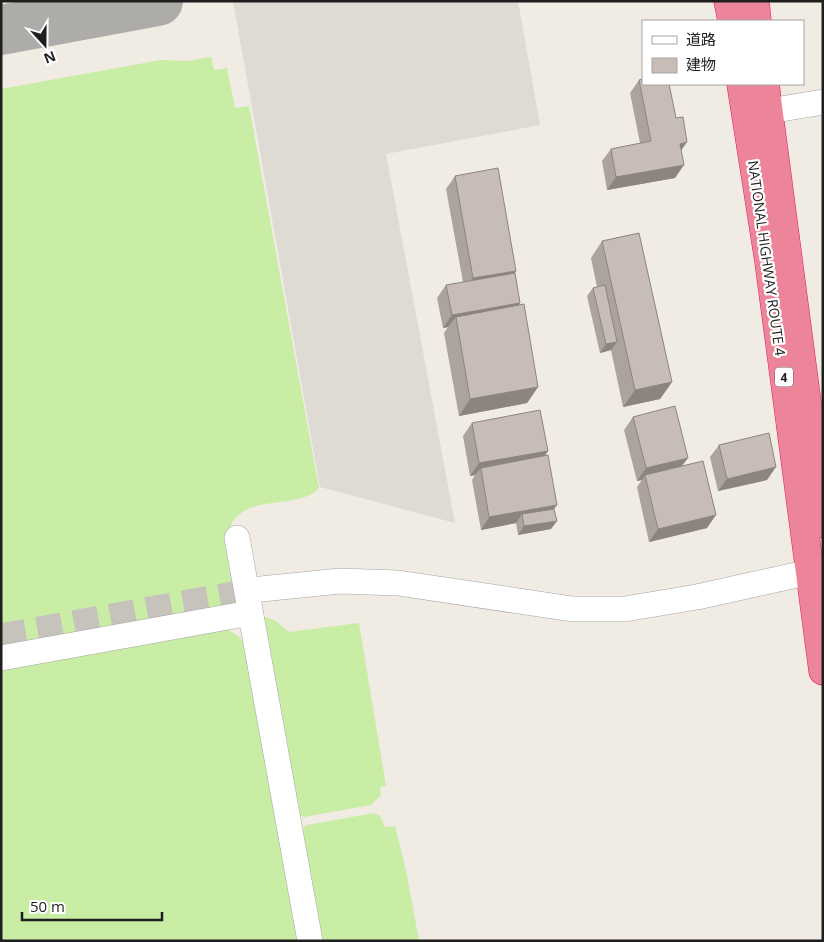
<svg xmlns="http://www.w3.org/2000/svg" width="824" height="942" font-family="'Open Sans','Noto Sans JP',sans-serif">
	<style>
		.airport { fill: #dedbd5 }
		.grass { fill: #c9eda5 }
		.lines { fill: none; stroke-linecap: round; stroke-linejoin: round }
		.taxiway { stroke: #aeaca8; stroke-width: 50 }
		.minor-tunnel { stroke: #c6c2bc; stroke-width: 25; stroke-dasharray: 25 12; stroke-linecap: butt }
		.minor-casing { stroke: #a5a5a5; stroke-width: 26 }
		.highway-casing { stroke: #e51860; stroke-width: 29 }
		.minor { stroke: #fff; stroke-width: 25 }
		.highway { stroke: #ec8599; stroke-width: 28 }
		.wall { fill: #aca39d }
		.shaded-wall { fill: #8c847f }
		.building { fill: #c8bdb6; stroke: #8c847f }
		.labels { text-anchor: middle; dominant-baseline: central; stroke-width: 4.5; stroke-linejoin: round; paint-order: stroke }
		.shield { fill: #fff; stroke: #626262; stroke-width: 1 }
		.shield-label { font-size: 12px; font-weight: bold; fill: #1e1e1e }
		.street-label { font-size: 14px; fill: #1e1e1e; stroke: #fff }
	</style>
	<rect width="100%" height="100%" fill="#f0ebe3"/>
	<path class="airport" d="M233 1H518L540 125 386 154 455 523 320 487Z"/>
	<path class="grass" d="M211 57 214 70 227 68 235 108 249 106 319 488C298 510 254 494 234 520 223 534 231 560 233 576 234 581 236 587 235 592 233 598 228 603 223 607L1 650V89L161 60 188 61Z
		M257 614 276 621 289 632 359 623 386 786 380 787 381 795 371 805 304 817 296 814Z
		M223 628C234 632 241 637 248 647L302 941H1V664Z
		M374 813 380 816 385 827 395 826 407 875 419 941H321L301 830 307 825Z"/>
	<g class="lines">
		<path class="taxiway" d="M1 30 158 1"/>
		<path class="minor-tunnel" d="M1 636 261 589"/>
		<defs>
			<path id="minor" d="M769 111 823 102
				M237 538 310 941
				M261 589 340 581 398 583 572 609H625L697 597 810 572
				M1 658 250 613"/>
			<path id="highway" d="M728 1 732 21
				M755 1 757 21
				M741 84 769 262 823 671
				M765 84 823 524"/>
		</defs>
		<use href="#minor" class="minor-casing"/>
		<use href="#highway" class="highway-casing"/>
		<use href="#minor" class="minor"/>
		<use href="#highway" class="highway"/>
	</g>
	<path class="wall" d="M643 77V84L681 151 675 178 607 190 602 161 611 149 640 143 630 93 639 80H641Z
		M455 176 516 271 515 273 520 303 519 305 538 387 527 403 459 416 444 333 448 327 443 328 437 298 446 285 463 282 446 189Z
		M602 241 672 382 660 399 623 407 611 350 600 353 587 296 593 288 597 287 591 258Z
		M633 417 682 466 707 528 649 542 637 487 642 480 637 481 624 430Z
		M472 423 548 451 544 456 554 509 551 529 518 535 516 523 481 530 472 480 475 475 470 476 463 436Z
		M719 445 767 480 718 491 710 457Z"/>
	<path class="shaded-wall" d="M687 142 678 155 680 144Z
		M684 165 675 178 607 190 616 177Z
		M516 271 507 283 464 291 473 278Z
		M520 303 511 316 456 317 448 327 443 328 452 315Z
		M617 342 611 350 600 353 606 344Z
		M672 382 660 399 623 407 635 390Z
		M538 387 527 403 459 416 470 399Z
		M548 451 539 464 481 468 475 475 470 476 479 463Z
		M688 458 679 470 645 475 642 480 637 481 646 468Z
		M776 467 767 480 718 491 727 479Z
		M557 505 548 517 522 514 516 523 481 530 489 517Z
		M716 515 707 528 649 542 658 529Z
		M557 521 551 529 518 535 524 526Z"/>
	<path class="building" d="M643 79V84H669L676 118 683 117 687 142 680 144 684 165 616 177 611 149 651 141 639 80Z
		M498 168 516 271 473 278 455 176Z
		M639 233 672 382 635 390 602 241Z
		M515 273 520 303 452 315 446 285Z
		M605 285 617 342 606 344 593 288Z
		M524 304 538 387 470 399 456 317Z
		M675 406 688 458 646 468 633 417Z
		M540 410 548 451 479 463 472 423Z
		M769 433 776 467 727 479 719 445Z
		M548 455 557 505 489 517 481 468Z
		M703 461 716 515 658 529 645 475Z
		M554 509 557 521 524 526 522 514Z"/>
	<g class="labels">
		<rect class="shield" x="775" y="367.5" width="18" height="19" rx="4"/>
		<g class="shield-label">
			<text x="784" y="377">4</text>
		</g>
		<g class="street-label">
			<text transform="translate(767 258) rotate(82)">NATIONAL HIGHWAY ROUTE 4</text>
		</g>
	</g>
	<rect width="824" height="942" fill="none" stroke="#1e1e1e" stroke-width="5"/>
	<rect x="642" y="20" width="162" height="65" fill="#ffffff" stroke="#a5a5a5"/>
	<rect x="652" y="36" width="25" height="8" fill="#ffffff" stroke="#a5a5a5"/>
	<text x="686" y="45" font-size="15" fill="#1e1e1e">道路</text>
	<rect x="652" y="58" width="25" height="15" fill="#c8bdb6" stroke="#a5a5a5"/>
	<text x="686" y="70" font-size="15" fill="#1e1e1e">建物</text>
	<g transform="translate(45 45) rotate(159)" stroke="#ffffff" stroke-width="4" paint-order="stroke">
	<path d="M0-4L9 19L0 12L-9 19Z" fill="#1e1e1e"/>
	<text y="-8" font-size="14" font-weight="bold" text-anchor="middle" fill="#1e1e1e">N</text>
	</g>
	<path d="M22 912v8h140v-8" fill="none" stroke="#1e1e1e" stroke-width="2.5"/>
	<text x="30" y="912" font-size="15" fill="#1e1e1e" stroke="#ffffff" stroke-width="4" paint-order="stroke">50 m</text>
</svg>
